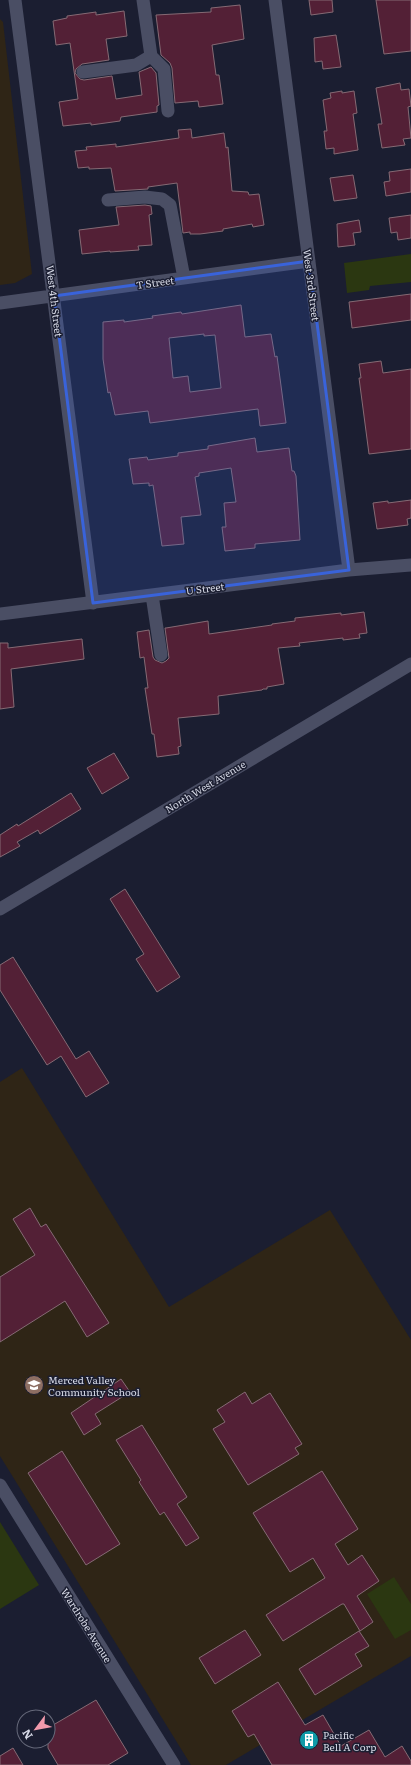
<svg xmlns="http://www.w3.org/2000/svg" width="411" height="1765" font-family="Literata,serif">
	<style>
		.education { fill: #2f2516 }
		.green { fill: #2b3711 }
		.building { fill: #532036; stroke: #856a74; fill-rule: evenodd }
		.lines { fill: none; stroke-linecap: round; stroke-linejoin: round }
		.street { stroke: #4a4e64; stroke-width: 13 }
		.marked { fill: #3963da; fill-opacity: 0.2; stroke: #3963da; stroke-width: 3; stroke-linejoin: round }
		.labels { text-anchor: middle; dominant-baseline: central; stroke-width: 3; stroke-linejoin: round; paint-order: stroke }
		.street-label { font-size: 10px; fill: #d7dae7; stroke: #1b1e31 }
		.poi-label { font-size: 10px; fill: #d7dae7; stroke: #1b1e31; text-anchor: start }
	</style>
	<rect width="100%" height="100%" fill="#1b1e31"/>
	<path class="education" d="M0 19 3 22 32 274 15 283 0 285Z
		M22 1068 169 1307 330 1210 411 1340V1656L226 1765H191L0 1456V1082Z"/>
	<path class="green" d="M411 254V282L370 286 369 290 347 293 344 263Z
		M0 1522 39 1585 0 1609Z
		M394 1577 411 1604V1630L395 1639 367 1594Z"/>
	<path class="building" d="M309 0H332L333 12 311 15Z
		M376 0H411V51L384 54Z
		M240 5 244 39 212 45 216 75H219L223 104 199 107 198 101 175 103 172 68 170 63 161 55 156 15 211 12V8Z
		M124 11 127 36 106 39 109 60 82 64 76 69 75 73 80 79 84 80 112 76 116 99 142 95 139 72 151 67 156 73 159 105 157 106V112L121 117 120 121 91 125V123L63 126 59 102 78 99 70 43 56 45 53 21 67 18V16L96 12V15Z
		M336 35 341 67 323 69 322 61 315 62 314 38Z
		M400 83 401 90 409 89 411 106 408 107 411 138 403 139 405 145 382 148 378 124H382L376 88Z
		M342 91V93L354 91 357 113 353 114 358 150 334 154V148L326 149 324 131H327L323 100 331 98 330 93Z
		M191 129 192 138 224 133 226 148 228 147 232 191 248 192 249 195 259 194 264 225 253 227 252 224 223 229V231L200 234H190V232L183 233 177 183 148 187V189L115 191 111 168 89 169V167L78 168 75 151 87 150 86 147 116 144V147L179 138 178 130Z
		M411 169V192L386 196 384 182 390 181 389 172Z
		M353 175 357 198 334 201 330 178Z
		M145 205 151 206 152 214 149 215 152 245 138 246 139 250 110 252V251L82 254 79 230 119 225 116 207Z
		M411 215V238L398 240 397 232 391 233 389 218Z
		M359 220 361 232 353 233 355 245 338 247 337 224Z
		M411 294V320L352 328 349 302Z
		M241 305 245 337 271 334 275 357 277 356 286 423 260 426 258 409 150 423 148 411 115 415 110 392 108 393 103 359V322L124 320V322L153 318 152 316 181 312 182 314ZM204 334V336L215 335 221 388 190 392 188 376 173 378 169 338Z
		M381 361 383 373 411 369V449L369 454 359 378H361L359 364Z
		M255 438 257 452 289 448 292 471H294L296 476 300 540 255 544V548L225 551 222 527H226L224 503 236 502 231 468 199 473V476L195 477 201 515 181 517 184 544 162 546 153 485 149 486V483L133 484 129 459 147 457 148 460 178 456V453L208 449V446Z
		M411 500V518L407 519 408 525 377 529 373 503 388 501V503Z
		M364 612 367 633 359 634 360 638 343 640V638L299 643 300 646 278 648 284 684 267 687V689H263L262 690 218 696 219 714 178 718 181 746 178 747 179 754 157 757 154 734H152L145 688H148L144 657 140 658 137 632 149 630 153 657 155 660 162 663 166 661 169 658 165 628H166L208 621 209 634 272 625V624L295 621V618L341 613V615Z
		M82 639 84 659 11 669 14 707 0 709V643H8V648Z
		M114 753 129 778 102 794 87 768Z
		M71 793 81 809 40 834 38 830 17 842 20 846 0 857V835L17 824 18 826Z
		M125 889 180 977 157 992 136 959 144 954 110 899Z
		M13 957 76 1059 89 1051 109 1083 86 1097 61 1056 47 1065 0 990V965Z
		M30 1208 41 1227 46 1224 109 1323 87 1337 65 1301 0 1342V1277L35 1255 13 1219Z
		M121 1379 130 1392 95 1414 101 1424 84 1435 71 1413Z
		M245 1392 252 1404 270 1393 302 1444 295 1448 299 1454 248 1485 213 1429 225 1422 217 1410Z
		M142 1425 187 1497 177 1504 199 1538 186 1546 164 1512 160 1515 139 1482 141 1480 116 1440Z
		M62 1451 120 1544 86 1565 28 1473Z
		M322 1471 358 1529 335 1544 348 1565 362 1555 379 1581 357 1596 373 1622 360 1631 344 1604H342L283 1641 266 1615 325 1578 313 1558 290 1572 253 1513Z
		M245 1630 261 1655 215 1684 199 1658Z
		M359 1631 369 1646 355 1654 362 1666 315 1695 299 1669Z
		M278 1682 305 1725 323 1715 341 1746 369 1730 385 1757 402 1746 411 1761V1765H272L254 1734 248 1737 232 1711Z
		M96 1700 128 1753 108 1765H58L48 1748V1728Z
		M13 1748 23 1765H0V1756Z"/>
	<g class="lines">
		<path class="street" d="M15 0 93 603
			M143 0 151 56 164 69 168 111
			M275 0 349 570
			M83 72 136 65 151 56
			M108 200 145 197 162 199 170 205 184 278
			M0 303 309 261
			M152 595 161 655
			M0 614 349 570 411 565
			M0 909 411 664
			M0 1485 174 1765"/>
	</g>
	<path class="marked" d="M309 261 349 570 93 603 54 296Z"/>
	<defs>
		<symbol id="school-disc" viewBox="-11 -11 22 22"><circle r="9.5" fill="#8d6e63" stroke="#1b1e31"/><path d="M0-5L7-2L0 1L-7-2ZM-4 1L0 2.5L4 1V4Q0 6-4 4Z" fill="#fff"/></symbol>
		<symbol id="building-disc" viewBox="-11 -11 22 22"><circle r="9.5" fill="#0f9aa8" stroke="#1b1e31"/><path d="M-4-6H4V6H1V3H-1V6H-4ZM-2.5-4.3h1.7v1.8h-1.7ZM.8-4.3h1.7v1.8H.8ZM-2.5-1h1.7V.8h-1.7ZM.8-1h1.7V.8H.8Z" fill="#fff"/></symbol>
	</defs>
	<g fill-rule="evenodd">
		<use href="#school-disc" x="23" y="1374" width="22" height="22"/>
		<use href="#building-disc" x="298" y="1729" width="22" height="22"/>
	</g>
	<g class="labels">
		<g class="street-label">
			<text transform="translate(155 282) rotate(-8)">T Street</text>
			<text transform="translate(312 285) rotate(83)">West 3rd Street</text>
			<text transform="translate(55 301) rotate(83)">West 4th Street</text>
			<text transform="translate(205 588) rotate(-7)">U Street</text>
			<text transform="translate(205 786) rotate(-31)">North West Avenue</text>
			<text transform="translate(87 1625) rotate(58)">Wardrobe Avenue</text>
		</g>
		<g class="poi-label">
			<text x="48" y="1379">Merced Valley<tspan x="48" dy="12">Community School</tspan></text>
			<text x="323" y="1734">Pacific<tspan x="323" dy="12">Bell A Corp</tspan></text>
		</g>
	</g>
	<g transform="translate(36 1729) rotate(238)"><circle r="19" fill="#1b1e31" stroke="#66697a"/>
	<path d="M0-3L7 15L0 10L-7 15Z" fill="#f29aac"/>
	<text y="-6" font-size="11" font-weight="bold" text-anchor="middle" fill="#d7dae7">N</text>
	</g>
</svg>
